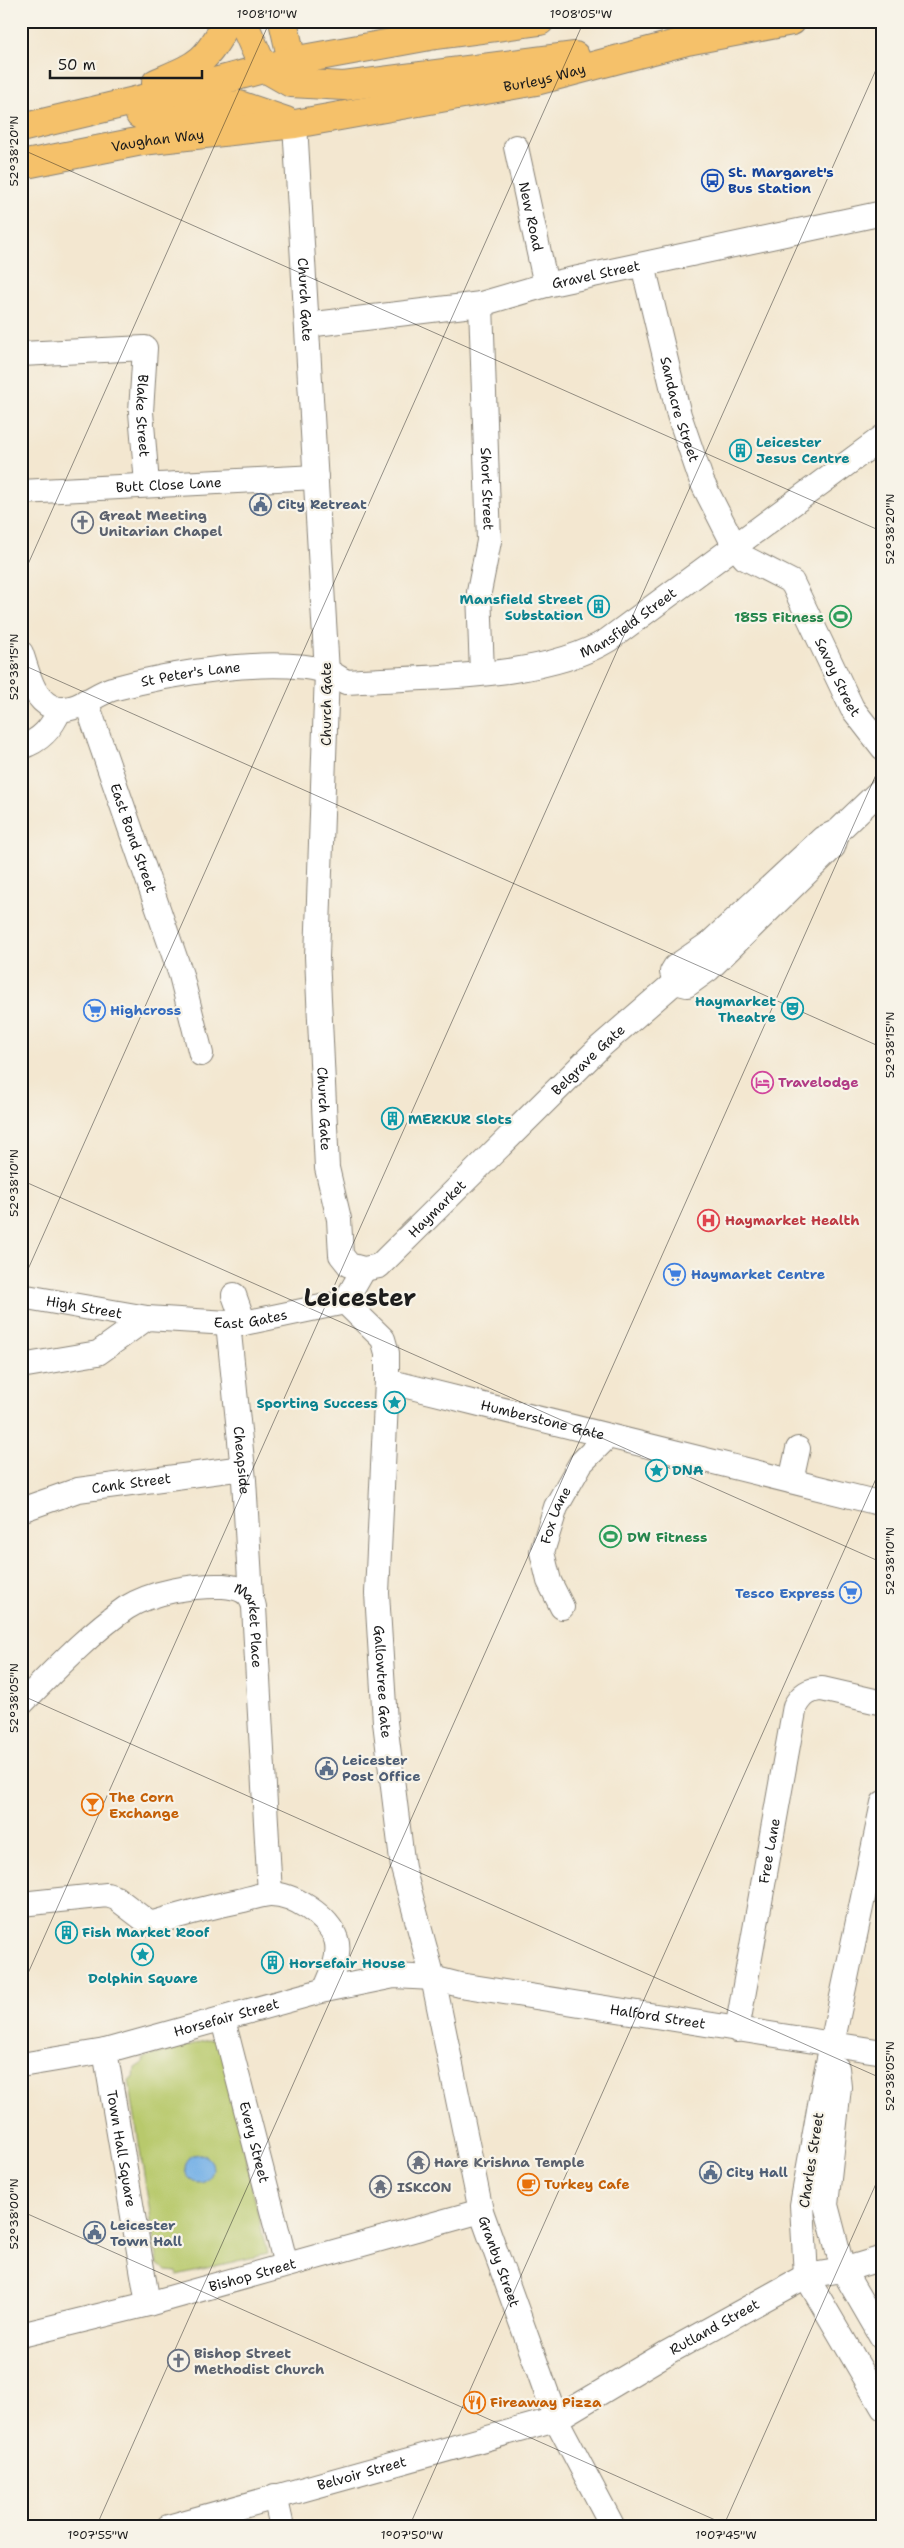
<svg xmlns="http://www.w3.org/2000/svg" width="904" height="2548" font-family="'Shantell Sans',sans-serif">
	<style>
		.green { fill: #b8c96c; stroke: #6a7244 }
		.water { fill: #75b0e6; stroke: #486681 }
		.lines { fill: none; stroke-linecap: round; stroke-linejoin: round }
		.street-casing { stroke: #888276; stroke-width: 26 }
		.primary-casing { stroke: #888276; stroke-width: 30 }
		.street { stroke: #fff; stroke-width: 24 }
		.primary { stroke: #f5c16b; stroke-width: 28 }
		.ticks { fill: none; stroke: #1c1c1c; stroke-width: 1; stroke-opacity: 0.45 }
		.labels { text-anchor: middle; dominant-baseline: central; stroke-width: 4.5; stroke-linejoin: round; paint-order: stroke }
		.street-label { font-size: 14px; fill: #1c1c1c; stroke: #f7f3e8 }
		.transit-label { font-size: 14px; font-weight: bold; fill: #164399; stroke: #f7f3e8; text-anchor: start }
		.culture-label { font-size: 14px; font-weight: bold; fill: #0d838f; stroke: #f7f3e8; text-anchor: start }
		.service-label { font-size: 14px; font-weight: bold; fill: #4e5e75; stroke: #f7f3e8; text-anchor: start }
		.worship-label { font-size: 14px; font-weight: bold; fill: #5b616d; stroke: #f7f3e8; text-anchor: start }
		.leisure-label { font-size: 14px; font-weight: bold; fill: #27864d; stroke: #f7f3e8; text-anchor: end }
		.shop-label { font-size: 14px; font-weight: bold; fill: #366cbe; stroke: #f7f3e8; text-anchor: start }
		.hotel-label { font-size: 14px; font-weight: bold; fill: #b23c85; stroke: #f7f3e8; text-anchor: start }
		.health-label { font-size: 14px; font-weight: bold; fill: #be3a42; stroke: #f7f3e8; text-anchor: start }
		.food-label { font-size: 14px; font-weight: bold; fill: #c56008; stroke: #f7f3e8; text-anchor: start }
		.town-label { font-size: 24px; font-weight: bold; fill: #1c1c1c; stroke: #f7f3e8 }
		.neatline { fill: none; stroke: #1c1c1c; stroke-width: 2 }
		.ticks-label { font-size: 12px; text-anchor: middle; fill: #1c1c1c }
	</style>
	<rect width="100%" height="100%" fill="#f7f3e8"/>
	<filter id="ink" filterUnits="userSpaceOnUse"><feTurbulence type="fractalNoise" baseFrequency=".02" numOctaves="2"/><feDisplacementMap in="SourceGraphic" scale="10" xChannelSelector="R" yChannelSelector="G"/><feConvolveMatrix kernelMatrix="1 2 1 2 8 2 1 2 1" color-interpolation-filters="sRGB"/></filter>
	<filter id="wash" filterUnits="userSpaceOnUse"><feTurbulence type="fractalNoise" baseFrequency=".0096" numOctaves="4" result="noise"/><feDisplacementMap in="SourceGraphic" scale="20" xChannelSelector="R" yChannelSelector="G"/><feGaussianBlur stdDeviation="1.12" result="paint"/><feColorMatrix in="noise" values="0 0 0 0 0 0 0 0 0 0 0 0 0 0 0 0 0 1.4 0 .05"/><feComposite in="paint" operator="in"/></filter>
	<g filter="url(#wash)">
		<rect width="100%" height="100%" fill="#f3e7d0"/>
		<path class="green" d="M219 2037 267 2254 177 2275 176 2272 167 2271 158 2264 129 2080 134 2078 135 2068 144 2062 143 2058Z"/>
		<path class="water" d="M185 2168a14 14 0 1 1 28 0a14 14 0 1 1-28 0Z"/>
	</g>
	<g filter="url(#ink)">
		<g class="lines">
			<defs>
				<g id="street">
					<path id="s1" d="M295 124 327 672 317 957 327 1168 339 1219 341 1255 349 1265 364 1269 379 1266 600 1047 675 982"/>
					<path id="s2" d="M516 147 546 285"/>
					<path id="s3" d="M643 265 679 415 702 482 734 545 745 558 792 582 852 708 883 748"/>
					<path id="s4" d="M481 304 489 541 479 592 482 673"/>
					<path id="s5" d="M307 325 481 304 546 285 883 213"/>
					<path id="s6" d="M21 354 145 348 141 412 147 484"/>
					<path id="s7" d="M21 492 316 477"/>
					<path id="s8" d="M21 653C28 672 32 698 52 707 72 716 93 695 112 689 167 674 271 656 326 671 333 673 340 679 346 682 423 676 541 681 608 640L883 437"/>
					<path id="s9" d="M86 701 181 975 201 1054"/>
					<path d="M21 747C41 741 52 728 60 709"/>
					<path d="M838 831 833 847 709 969 687 985 675 982 672 972 675 967 710 943 823 838 838 831 883 788"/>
					<path d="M234 1295 244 1323"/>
					<path id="s10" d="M21 1296 147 1318 228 1323H244L345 1302 364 1269"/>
					<path id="s11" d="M345 1302 383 1339 387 1353V1381L883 1504"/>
					<path id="s12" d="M228 1323 244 1480 251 1596"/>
					<path d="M21 1366 98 1353 147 1318"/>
					<path id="s13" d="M387 1381 377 1593 385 1722 403 1868 433 1978 481 2211 556 2419 613 2527"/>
					<path d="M791 1481 798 1449"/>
					<path id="s14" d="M21 1510 78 1490 243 1468"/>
					<path id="s15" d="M562 1607 549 1581 542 1552 556 1507 581 1463 608 1436"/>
					<path id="s16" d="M21 1704C54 1671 87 1635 126 1608 151 1592 193 1585 223 1586 238 1587 251 1591 254 1607L270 1894"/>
					<path d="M883 1803 824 2082 802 2205 806 2276 883 2408"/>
					<path d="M21 1904 107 1895 116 1898 150 1924C180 1915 209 1907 239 1901 248 1899 259 1895 269 1894 292 1893 328 1916 336 1939 341 1955 332 1975 325 1990"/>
					<path id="s17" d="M223 2020 286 2265"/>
					<path id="s18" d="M737 2030 795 1706C802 1694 808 1690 822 1689L883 1703"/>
					<path id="s19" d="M105 2051 148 2304"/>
					<path id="s20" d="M21 2065 105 2051 325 1990 394 1976 433 1978 460 1985 883 2052"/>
					<path d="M837 2068 839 2087 826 2205 843 2270 883 2339"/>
					<path id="s21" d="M21 2335 148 2304 481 2211"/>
					<path d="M275 2496 282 2527"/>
					<path id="s22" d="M168 2527 556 2419 665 2354 806 2276 843 2270 883 2258"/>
				</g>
				<g id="primary">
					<path d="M245 21 247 31 263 67"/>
					<path d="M283 21 292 61 291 78"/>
					<path d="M263 67 291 83 344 86 575 56"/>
					<path d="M156 83C200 64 204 64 228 21"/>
					<path d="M140 115 239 105 286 121"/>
					<path d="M21 128 222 80 292 61 430 36 540 21"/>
					<path id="s23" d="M21 165 142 141 295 124 536 81 687 41 792 21"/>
				</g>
			</defs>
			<use href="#street" class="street-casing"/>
			<use href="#primary" class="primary-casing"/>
			<use href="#street" class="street"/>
			<use href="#primary" class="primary"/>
		</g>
	</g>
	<path class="ticks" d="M21 149 883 532M21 580 270 21M21 664 883 1048M21 1180 883 1563M21 1285 584 21M21 1695 883 2079M21 1989 883 54M21 2211 731 2527M96 2527 883 759M409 2527 883 1463M723 2527 883 2168"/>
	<defs>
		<symbol id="bus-ring" viewBox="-11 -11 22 22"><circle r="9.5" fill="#f7f3e8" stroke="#1a4fb4" stroke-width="1.5"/><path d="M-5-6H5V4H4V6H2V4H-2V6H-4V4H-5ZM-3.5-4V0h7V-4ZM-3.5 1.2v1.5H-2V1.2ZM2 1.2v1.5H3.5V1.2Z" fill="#1a4fb4"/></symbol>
		<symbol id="building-ring" viewBox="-11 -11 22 22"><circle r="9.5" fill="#f7f3e8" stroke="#0f9aa8" stroke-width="1.5"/><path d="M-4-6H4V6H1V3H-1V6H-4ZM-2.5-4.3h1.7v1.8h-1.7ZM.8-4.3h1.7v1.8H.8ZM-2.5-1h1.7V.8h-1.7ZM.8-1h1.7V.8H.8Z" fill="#0f9aa8"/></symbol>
		<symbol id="civic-ring" viewBox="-11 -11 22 22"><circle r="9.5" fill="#f7f3e8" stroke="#5c6f8a" stroke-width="1.5"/><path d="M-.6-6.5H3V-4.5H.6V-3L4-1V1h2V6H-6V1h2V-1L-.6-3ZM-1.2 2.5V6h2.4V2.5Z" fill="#5c6f8a"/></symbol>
		<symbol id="church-ring" viewBox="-11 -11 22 22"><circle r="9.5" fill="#f7f3e8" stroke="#6b7280" stroke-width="1.5"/><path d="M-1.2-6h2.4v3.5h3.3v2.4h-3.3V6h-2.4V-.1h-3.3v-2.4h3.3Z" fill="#6b7280"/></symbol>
		<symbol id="stadium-ring" viewBox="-11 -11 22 22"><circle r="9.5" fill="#f7f3e8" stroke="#2e9e5b" stroke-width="1.5"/><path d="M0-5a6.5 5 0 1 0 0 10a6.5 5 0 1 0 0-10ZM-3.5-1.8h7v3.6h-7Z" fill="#2e9e5b"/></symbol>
		<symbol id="theatre-ring" viewBox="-11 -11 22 22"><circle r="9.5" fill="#f7f3e8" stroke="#0f9aa8" stroke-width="1.5"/><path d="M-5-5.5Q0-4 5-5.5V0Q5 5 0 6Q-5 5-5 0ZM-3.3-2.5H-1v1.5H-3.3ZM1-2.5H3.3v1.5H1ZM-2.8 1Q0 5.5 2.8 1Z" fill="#0f9aa8"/></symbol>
		<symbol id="supermarket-ring" viewBox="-11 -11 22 22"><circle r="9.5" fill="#f7f3e8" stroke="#3f7fe0" stroke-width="1.5"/><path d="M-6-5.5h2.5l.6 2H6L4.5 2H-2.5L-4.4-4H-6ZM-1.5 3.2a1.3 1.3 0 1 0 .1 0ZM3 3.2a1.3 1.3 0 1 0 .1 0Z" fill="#3f7fe0"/></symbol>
		<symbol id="hotel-ring" viewBox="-11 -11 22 22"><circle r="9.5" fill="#f7f3e8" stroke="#d1479c" stroke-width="1.5"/><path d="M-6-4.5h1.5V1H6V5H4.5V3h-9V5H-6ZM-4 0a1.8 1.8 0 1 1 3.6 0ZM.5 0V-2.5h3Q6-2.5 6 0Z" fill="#d1479c"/></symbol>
		<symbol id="hospital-ring" viewBox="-11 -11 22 22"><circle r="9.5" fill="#f7f3e8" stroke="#e0444e" stroke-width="1.5"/><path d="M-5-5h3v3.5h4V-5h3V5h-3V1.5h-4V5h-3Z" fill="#e0444e"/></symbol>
		<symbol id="sight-ring" viewBox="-11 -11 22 22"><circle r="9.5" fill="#f7f3e8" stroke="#0f9aa8" stroke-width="1.5"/><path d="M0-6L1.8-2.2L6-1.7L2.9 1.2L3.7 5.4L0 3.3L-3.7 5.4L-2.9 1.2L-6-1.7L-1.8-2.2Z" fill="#0f9aa8"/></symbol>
		<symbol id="bar-ring" viewBox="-11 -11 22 22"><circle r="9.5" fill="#f7f3e8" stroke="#e8710a" stroke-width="1.5"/><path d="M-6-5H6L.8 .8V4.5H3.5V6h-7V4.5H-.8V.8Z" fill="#e8710a"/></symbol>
		<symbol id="temple-ring" viewBox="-11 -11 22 22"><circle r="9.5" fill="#f7f3e8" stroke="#6b7280" stroke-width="1.5"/><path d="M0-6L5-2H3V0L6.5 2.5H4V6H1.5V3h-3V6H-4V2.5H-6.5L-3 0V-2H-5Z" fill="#6b7280"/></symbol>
		<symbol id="cafe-ring" viewBox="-11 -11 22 22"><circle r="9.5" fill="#f7f3e8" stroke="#e8710a" stroke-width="1.5"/><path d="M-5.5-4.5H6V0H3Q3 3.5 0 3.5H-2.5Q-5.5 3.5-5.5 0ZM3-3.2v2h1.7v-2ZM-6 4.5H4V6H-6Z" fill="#e8710a"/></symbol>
		<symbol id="restaurant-ring" viewBox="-11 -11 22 22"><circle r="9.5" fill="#f7f3e8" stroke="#e8710a" stroke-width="1.5"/><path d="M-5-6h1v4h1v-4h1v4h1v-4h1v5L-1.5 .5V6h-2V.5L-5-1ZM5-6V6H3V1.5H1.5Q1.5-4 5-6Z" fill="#e8710a"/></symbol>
	</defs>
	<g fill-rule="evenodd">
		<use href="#bus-ring" x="700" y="168" width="25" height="25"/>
		<use href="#building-ring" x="728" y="438" width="25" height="25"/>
		<use href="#civic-ring" x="248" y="492" width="25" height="25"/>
		<use href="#church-ring" x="70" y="510" width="25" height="25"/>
		<use href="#building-ring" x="586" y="594" width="25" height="25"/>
		<use href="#stadium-ring" x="828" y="604" width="25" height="25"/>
		<use href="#theatre-ring" x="780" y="996" width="25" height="25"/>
		<use href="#supermarket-ring" x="82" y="998" width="25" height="25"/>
		<use href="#hotel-ring" x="750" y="1070" width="25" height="25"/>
		<use href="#building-ring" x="380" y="1106" width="25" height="25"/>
		<use href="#hospital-ring" x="696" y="1208" width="25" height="25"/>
		<use href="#supermarket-ring" x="662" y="1262" width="25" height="25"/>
		<use href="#sight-ring" x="382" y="1390" width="25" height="25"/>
		<use href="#sight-ring" x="644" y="1458" width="25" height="25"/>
		<use href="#stadium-ring" x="598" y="1524" width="25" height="25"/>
		<use href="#supermarket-ring" x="838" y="1580" width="25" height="25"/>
		<use href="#civic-ring" x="314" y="1756" width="25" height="25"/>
		<use href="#bar-ring" x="80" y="1792" width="25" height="25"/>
		<use href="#building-ring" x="54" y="1920" width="25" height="25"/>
		<use href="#sight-ring" x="130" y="1942" width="25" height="25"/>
		<use href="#building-ring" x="260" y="1950" width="25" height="25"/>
		<use href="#temple-ring" x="406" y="2150" width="25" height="25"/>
		<use href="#civic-ring" x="698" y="2160" width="25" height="25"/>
		<use href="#cafe-ring" x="516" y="2172" width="25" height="25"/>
		<use href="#temple-ring" x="368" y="2174" width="25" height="25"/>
		<use href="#civic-ring" x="82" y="2220" width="25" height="25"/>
		<use href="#church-ring" x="166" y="2348" width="25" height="25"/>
		<use href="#restaurant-ring" x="462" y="2390" width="25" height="25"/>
	</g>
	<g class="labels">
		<g class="street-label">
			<text stroke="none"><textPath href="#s23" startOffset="531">Burleys Way</textPath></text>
			<text stroke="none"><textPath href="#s23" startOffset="139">Vaughan Way</textPath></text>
			<text stroke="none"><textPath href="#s2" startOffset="71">New Road</textPath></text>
			<text stroke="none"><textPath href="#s5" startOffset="294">Gravel Street</textPath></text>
			<text stroke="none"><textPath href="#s1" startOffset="176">Church Gate</textPath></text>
			<text stroke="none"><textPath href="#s3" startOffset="149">Sandacre Street</textPath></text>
			<text stroke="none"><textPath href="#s6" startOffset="192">Blake Street</textPath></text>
			<text stroke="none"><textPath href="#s7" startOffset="148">Butt Close Lane</textPath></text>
			<text stroke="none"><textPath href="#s4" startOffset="185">Short Street</textPath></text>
			<text stroke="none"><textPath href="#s8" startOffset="662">Mansfield Street</textPath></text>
			<text stroke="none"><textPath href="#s8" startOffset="209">St Peter's Lane</textPath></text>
			<text stroke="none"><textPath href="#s3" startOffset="471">Savoy Street</textPath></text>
			<text transform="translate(326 704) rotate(-90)">Church Gate</text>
			<text stroke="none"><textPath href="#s9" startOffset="145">East Bond Street</textPath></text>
			<text stroke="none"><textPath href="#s1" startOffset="1471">Belgrave Gate</textPath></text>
			<text stroke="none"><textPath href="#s1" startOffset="986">Church Gate</textPath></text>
			<text stroke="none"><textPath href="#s1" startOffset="1259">Haymarket</textPath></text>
			<text stroke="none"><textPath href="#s10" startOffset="64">High Street</textPath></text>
			<text stroke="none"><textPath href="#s10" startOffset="232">East Gates</textPath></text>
			<text stroke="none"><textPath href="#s11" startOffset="256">Humberstone Gate</textPath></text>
			<text stroke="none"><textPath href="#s12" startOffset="138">Cheapside</textPath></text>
			<text stroke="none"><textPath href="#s14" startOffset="114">Cank Street</textPath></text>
			<text stroke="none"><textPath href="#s15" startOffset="98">Fox Lane</textPath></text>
			<text stroke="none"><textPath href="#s16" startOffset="300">Market Place</textPath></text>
			<text stroke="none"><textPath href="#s13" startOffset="301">Gallowtree Gate</textPath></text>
			<text stroke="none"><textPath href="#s18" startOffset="182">Free Lane</textPath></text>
			<text stroke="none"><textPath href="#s20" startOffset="651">Halford Street</textPath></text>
			<text stroke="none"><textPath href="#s20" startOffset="211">Horsefair Street</textPath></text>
			<text stroke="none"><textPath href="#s17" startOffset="126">Every Street</textPath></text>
			<text stroke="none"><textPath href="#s19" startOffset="99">Town Hall Square</textPath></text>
			<text transform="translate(811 2160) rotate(-81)">Charles Street</text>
			<text stroke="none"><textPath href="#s13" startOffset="894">Granby Street</textPath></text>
			<text stroke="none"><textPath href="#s21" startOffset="239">Bishop Street</textPath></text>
			<text stroke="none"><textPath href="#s22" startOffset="586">Rutland Street</textPath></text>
			<text stroke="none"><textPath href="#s22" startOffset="201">Belvoir Street</textPath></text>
		</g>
		<g class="transit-label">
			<text x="728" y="172">St. Margaret's<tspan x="728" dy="16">Bus Station</tspan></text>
		</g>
		<g class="culture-label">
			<text x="756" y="442">Leicester<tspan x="756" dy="16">Jesus Centre</tspan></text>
			<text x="583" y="599" text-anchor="end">Mansfield Street<tspan x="583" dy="16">Substation</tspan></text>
			<text x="776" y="1001" text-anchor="end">Haymarket<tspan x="776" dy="16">Theatre</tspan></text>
			<text x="408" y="1119">MERKUR Slots</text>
			<text x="378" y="1403" text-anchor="end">Sporting Success</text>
			<text x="672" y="1470">DNA</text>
			<text x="82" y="1932">Fish Market Roof</text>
			<text x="289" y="1963">Horsefair House</text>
			<text x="143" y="1978" text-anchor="middle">Dolphin Square</text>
		</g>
		<g class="service-label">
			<text x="277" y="504">City Retreat</text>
			<text x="342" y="1760">Leicester<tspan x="342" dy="16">Post Office</tspan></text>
			<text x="726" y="2172">City Hall</text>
			<text x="110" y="2225">Leicester<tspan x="110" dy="16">Town Hall</tspan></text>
		</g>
		<g class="worship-label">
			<text x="99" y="515">Great Meeting<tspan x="99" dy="16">Unitarian Chapel</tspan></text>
			<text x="434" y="2162">Hare Krishna Temple</text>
			<text x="397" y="2187">ISKCON</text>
			<text x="194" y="2353">Bishop Street<tspan x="194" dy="16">Methodist Church</tspan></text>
		</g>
		<g class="leisure-label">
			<text x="824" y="617">1855 Fitness</text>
			<text x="627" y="1537" text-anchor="start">DW Fitness</text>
		</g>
		<g class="shop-label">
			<text x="110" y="1010">Highcross</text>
			<text x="691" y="1274">Haymarket Centre</text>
			<text x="835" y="1593" text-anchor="end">Tesco Express</text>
		</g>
		<g class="hotel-label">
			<text x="778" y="1082">Travelodge</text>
		</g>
		<g class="health-label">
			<text x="725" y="1220">Haymarket Health</text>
		</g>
		<g class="food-label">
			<text x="109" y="1797">The Corn<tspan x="109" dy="16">Exchange</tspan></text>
			<text x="544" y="2184">Turkey Cafe</text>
			<text x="490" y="2402">Fireaway Pizza</text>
		</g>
		<g class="town-label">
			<text x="360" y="1298">Leicester</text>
		</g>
	</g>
	<rect width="904" height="2548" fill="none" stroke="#f7f3e8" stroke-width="55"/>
	<path d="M50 70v8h152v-8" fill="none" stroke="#1c1c1c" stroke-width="2.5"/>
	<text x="58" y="70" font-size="15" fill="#1c1c1c" stroke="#f7f3e8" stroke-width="4" paint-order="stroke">50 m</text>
	<rect x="28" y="28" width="848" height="2492" class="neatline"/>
	<g class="ticks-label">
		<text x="267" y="18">1°08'10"W</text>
		<text x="581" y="18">1°08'05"W</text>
		<text transform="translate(14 151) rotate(-90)" y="4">52°38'20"N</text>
		<text transform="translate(890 529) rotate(-90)" y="4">52°38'20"N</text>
		<text transform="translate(14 667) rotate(-90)" y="4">52°38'15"N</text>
		<text transform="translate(890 1045) rotate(-90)" y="4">52°38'15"N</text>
		<text transform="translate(14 1183) rotate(-90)" y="4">52°38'10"N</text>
		<text transform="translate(890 1561) rotate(-90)" y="4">52°38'10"N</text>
		<text transform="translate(14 1698) rotate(-90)" y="4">52°38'05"N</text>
		<text transform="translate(890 2076) rotate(-90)" y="4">52°38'05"N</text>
		<text transform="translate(14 2214) rotate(-90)" y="4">52°38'00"N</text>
		<text x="98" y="2539">1°07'55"W</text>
		<text x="412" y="2539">1°07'50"W</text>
		<text x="726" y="2539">1°07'45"W</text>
	</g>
</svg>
